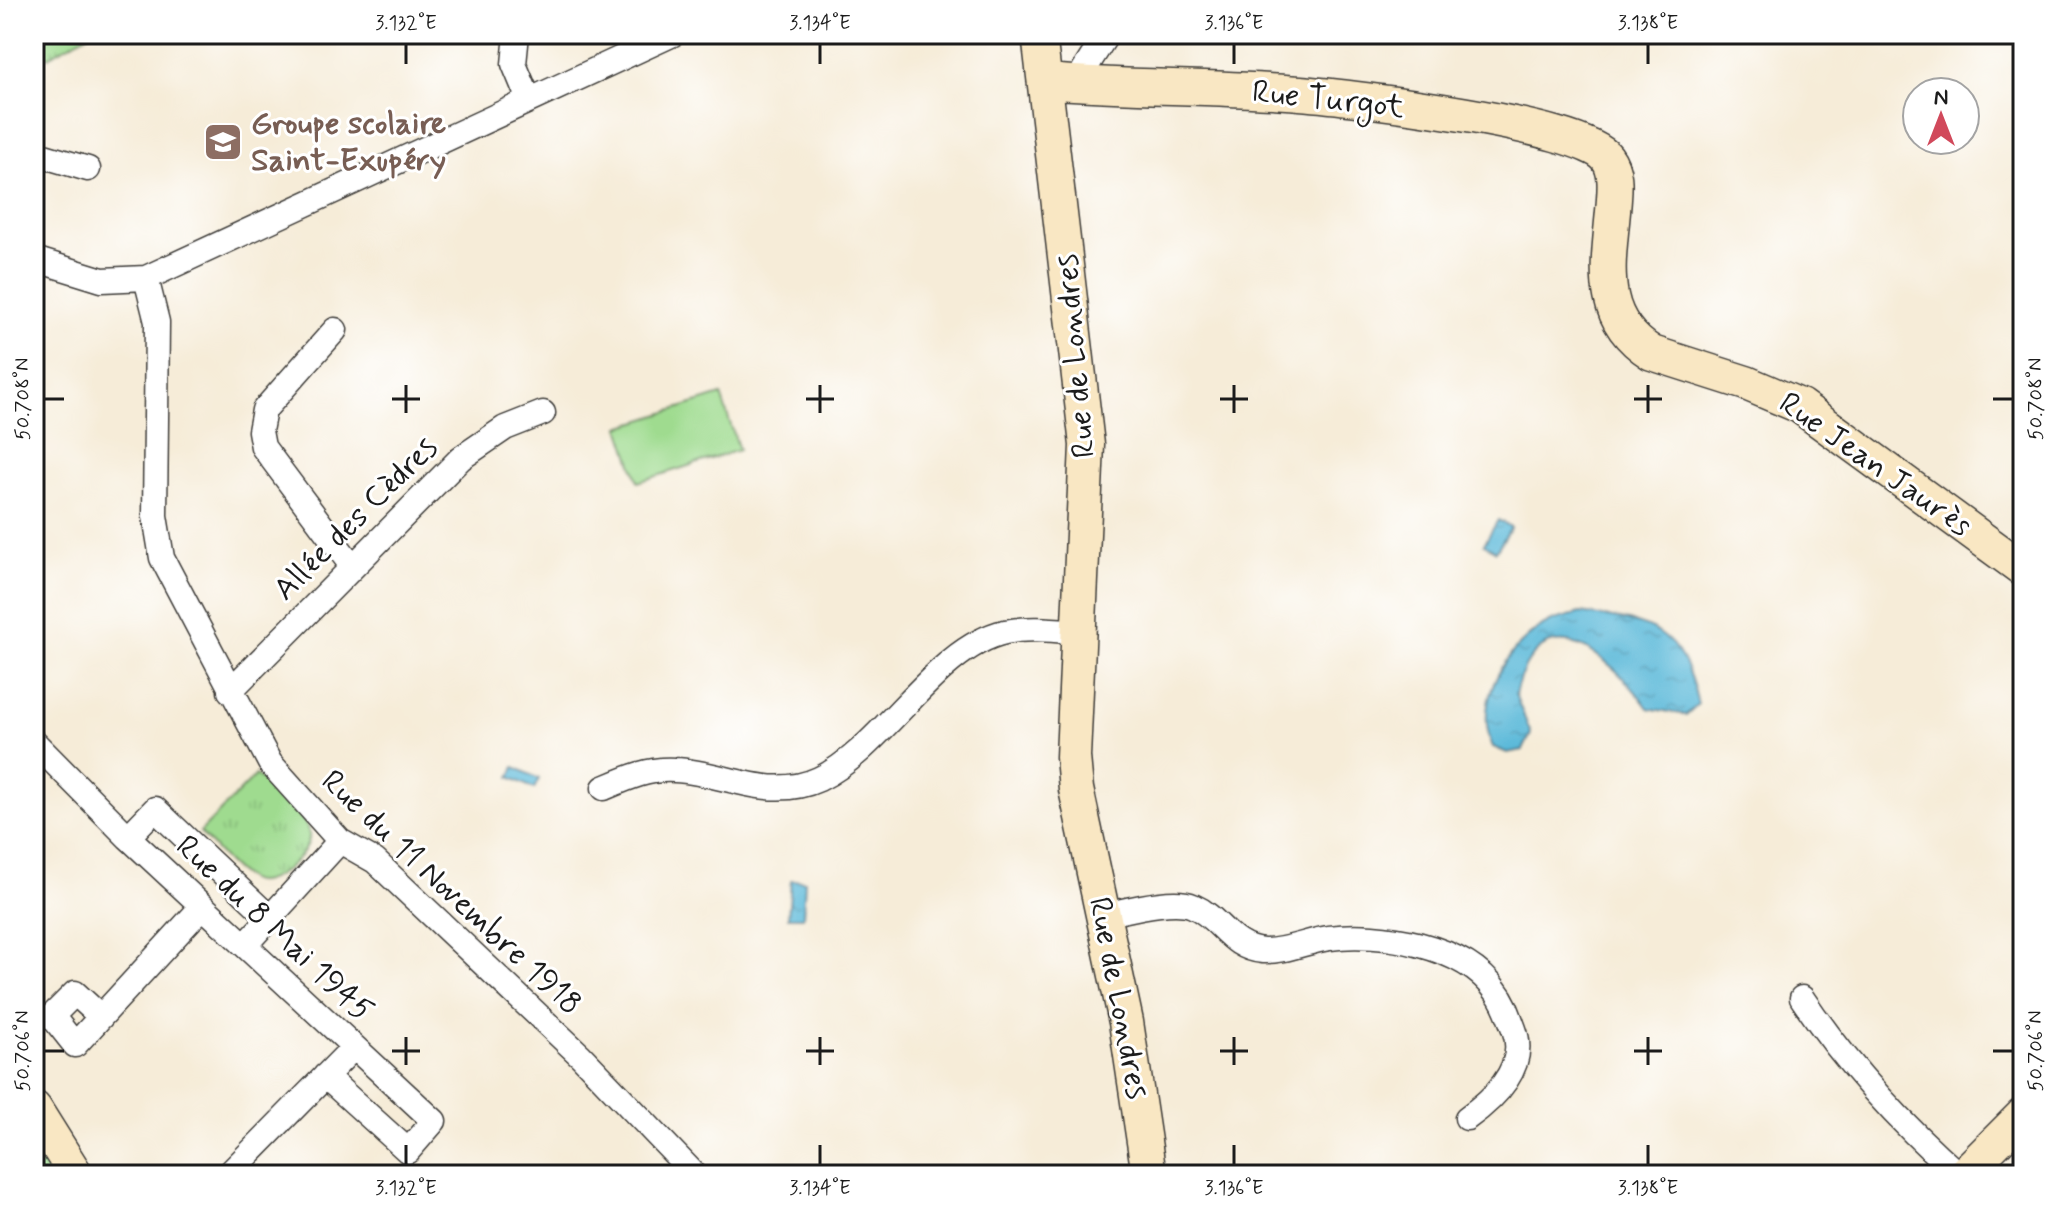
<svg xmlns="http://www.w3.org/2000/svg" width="2057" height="1209" font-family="Mynerve,sans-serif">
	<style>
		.grass { fill: url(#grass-tufts); stroke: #5e7c56; stroke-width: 2 }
		.park { fill: url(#park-crowns); stroke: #5e7c56; stroke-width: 2 }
		.pitch { fill: #9fdb8f; stroke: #5e7c56; stroke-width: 2 }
		.water { fill: url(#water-ripples); stroke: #3c6a7a; stroke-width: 2 }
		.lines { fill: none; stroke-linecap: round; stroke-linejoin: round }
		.street-casing { stroke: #3d3b38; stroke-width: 27 }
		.secondary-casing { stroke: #3d3b38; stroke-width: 37 }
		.street { stroke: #fff; stroke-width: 24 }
		.secondary { stroke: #f9e7c3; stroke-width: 34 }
		.ticks { fill: none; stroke: #1c1c1c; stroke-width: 3 }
		.labels { text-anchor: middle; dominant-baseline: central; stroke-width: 6; stroke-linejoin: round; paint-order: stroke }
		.street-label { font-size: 32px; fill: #1c1c1c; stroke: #fff }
		.education-label { font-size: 32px; font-weight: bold; fill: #785e54; stroke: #fff; text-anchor: start }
		.neatline { fill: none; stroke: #1c1c1c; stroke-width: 3 }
		.ticks-label { font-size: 20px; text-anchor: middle; fill: #1c1c1c }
	</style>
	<defs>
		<pattern id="grass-tufts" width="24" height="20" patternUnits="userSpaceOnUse" patternTransform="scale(2)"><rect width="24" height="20" fill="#9fdb8f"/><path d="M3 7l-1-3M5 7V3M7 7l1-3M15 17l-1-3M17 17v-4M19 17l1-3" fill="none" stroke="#88bb7b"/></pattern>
		<pattern id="park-crowns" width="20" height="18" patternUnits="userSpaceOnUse" patternTransform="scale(2)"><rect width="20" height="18" fill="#9fdb8f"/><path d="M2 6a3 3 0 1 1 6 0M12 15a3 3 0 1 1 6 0" fill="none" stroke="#88bb7b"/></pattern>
		<pattern id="water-ripples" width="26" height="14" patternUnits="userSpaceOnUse" patternTransform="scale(2)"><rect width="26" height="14" fill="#5bb9d9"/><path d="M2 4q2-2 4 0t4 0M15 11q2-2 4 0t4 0" fill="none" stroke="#4f9eba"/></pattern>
	</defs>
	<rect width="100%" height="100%" fill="#fff"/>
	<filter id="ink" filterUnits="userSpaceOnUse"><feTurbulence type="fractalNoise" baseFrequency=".0125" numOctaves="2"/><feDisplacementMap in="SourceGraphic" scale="16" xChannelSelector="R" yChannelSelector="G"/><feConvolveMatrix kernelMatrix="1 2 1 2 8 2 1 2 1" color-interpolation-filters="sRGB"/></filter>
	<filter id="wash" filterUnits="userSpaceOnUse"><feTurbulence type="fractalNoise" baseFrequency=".006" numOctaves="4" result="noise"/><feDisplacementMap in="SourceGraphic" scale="32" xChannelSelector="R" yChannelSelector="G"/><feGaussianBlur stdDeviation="1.8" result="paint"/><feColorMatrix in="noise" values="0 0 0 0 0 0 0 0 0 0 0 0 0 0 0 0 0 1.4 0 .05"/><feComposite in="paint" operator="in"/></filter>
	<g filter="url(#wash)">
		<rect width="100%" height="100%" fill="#f6ecd8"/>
		<path class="grass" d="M34 34H89L48 57 34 51Z
			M256 775C273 790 305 811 309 834 313 852 268 892 249 880 231 870 214 847 200 832Z"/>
		<path class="park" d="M34 1140 56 1175H34Z"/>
		<path class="pitch" d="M721 395 739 450 638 482 620 427Z"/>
		<path class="water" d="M1498 520 1511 527 1496 551 1484 544Z
			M1580 613C1651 623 1680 626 1698 704L1686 715 1648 708C1611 656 1541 596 1515 694L1531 734 1523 750 1507 753 1493 747C1472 702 1507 643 1550 622 1559 618 1570 616 1580 613Z
			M515 767 539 779 534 789 510 777Z
			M791 880 805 881 803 917H788Z"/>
	</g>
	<g filter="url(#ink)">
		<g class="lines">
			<defs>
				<path id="street" d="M517 34 514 64 529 100
					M1082 84 1084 70 1107 34
					M34 153 88 169
					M34 259 102 280 146 278 673 34
					M146 278 157 322 155 516 162 558 270 763 340 841 375 861 581 1056 695 1175
					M335 330 264 410 260 431 263 447 352 566
					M230 691 461 458 505 428 543 413
					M34 742 128 837 434 1121 408 1151 325 1076
					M604 788C627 778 649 768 675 770 724 772 769 802 819 779 884 748 936 647 1005 632 1028 627 1054 630 1078 632
					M128 837 155 809 270 918
					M1103 915C1125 911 1173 897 1193 906 1221 918 1229 948 1263 951 1285 952 1307 941 1329 938 1380 931 1464 945 1496 991 1505 1002 1509 1016 1514 1029 1528 1066 1495 1098 1467 1118
					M245 945 340 841
					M1802 998C1847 1065 1899 1122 1959 1175
					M101 1017 75 993 52 1016 75 1045 202 907
					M228 1175 354 1047"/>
				<path id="secondary" d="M1039 34 1087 445 1073 757 1076 789 1126 1022 1149 1175
					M1045 81C1130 88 1215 86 1300 93 1351 97 1581 124 1607 158 1616 170 1615 186 1614 199 1610 259 1593 316 1652 353L1746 383 1800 406 2023 569
					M34 1108 76 1175
					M1963 1175 2023 1115"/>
			</defs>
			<use href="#street" class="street-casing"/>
			<use href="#secondary" class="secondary-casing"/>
			<use href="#street" class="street"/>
			<use href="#secondary" class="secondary"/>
		</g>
	</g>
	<path class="ticks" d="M406 44V64M820 44V64M1234 44V64M1648 44V64M406 385V413M820 385V413M1234 385V413M1648 385V413M44 399H64M392 399H420M806 399H834M1220 399H1248M1634 399H1662M1993 399H2013M406 1037V1065M820 1037V1065M1234 1037V1065M1648 1037V1065M44 1051H64M392 1051H420M806 1051H834M1220 1051H1248M1634 1051H1662M1993 1051H2013M406 1145V1165M820 1145V1165M1234 1145V1165M1648 1145V1165"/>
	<defs>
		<symbol id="school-square" viewBox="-11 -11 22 22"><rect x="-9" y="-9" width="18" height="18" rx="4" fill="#8d6e63" stroke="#fff"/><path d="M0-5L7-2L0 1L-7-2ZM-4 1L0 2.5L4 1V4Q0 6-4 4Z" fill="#fff"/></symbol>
	</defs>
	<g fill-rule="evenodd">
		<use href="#school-square" x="201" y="120" width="44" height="44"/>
	</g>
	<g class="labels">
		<g class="street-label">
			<text transform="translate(1328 100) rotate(6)">Rue Turgot</text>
			<text transform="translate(1076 356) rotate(-95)">Rue de Londres</text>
			<text transform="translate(1875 465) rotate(35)">Rue Jean Jaurès</text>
			<text transform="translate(356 519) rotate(-45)">Allée des Cèdres</text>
			<text transform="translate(451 893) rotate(43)">Rue du 11 Novembre 1918</text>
			<text transform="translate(274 929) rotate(43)">Rue du 8 Mai 1945</text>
			<text transform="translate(1118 998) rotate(79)">Rue de Londres</text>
		</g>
		<g class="education-label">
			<text x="251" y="124">Groupe scolaire<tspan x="251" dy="37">Saint-Exupéry</tspan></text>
		</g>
	</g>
	<rect width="2057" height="1209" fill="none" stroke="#fff" stroke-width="88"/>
	<g transform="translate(1941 116)"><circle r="38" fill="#ffffff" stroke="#a4a4a4" stroke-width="2"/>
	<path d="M0-6L14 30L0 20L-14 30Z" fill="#d1495b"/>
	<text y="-12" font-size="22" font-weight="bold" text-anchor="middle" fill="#1c1c1c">N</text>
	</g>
	<rect x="44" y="44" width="1969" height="1121" class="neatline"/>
	<g class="ticks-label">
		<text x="406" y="29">3.132°E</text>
		<text x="820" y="29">3.134°E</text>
		<text x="1234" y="29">3.136°E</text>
		<text x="1648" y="29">3.138°E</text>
		<text transform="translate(22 399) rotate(-90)" y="7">50.708°N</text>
		<text transform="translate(2035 399) rotate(-90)" y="7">50.708°N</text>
		<text transform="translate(22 1051) rotate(-90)" y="7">50.706°N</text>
		<text transform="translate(2035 1051) rotate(-90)" y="7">50.706°N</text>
		<text x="406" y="1194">3.132°E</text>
		<text x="820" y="1194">3.134°E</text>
		<text x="1234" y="1194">3.136°E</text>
		<text x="1648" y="1194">3.138°E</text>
	</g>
</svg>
